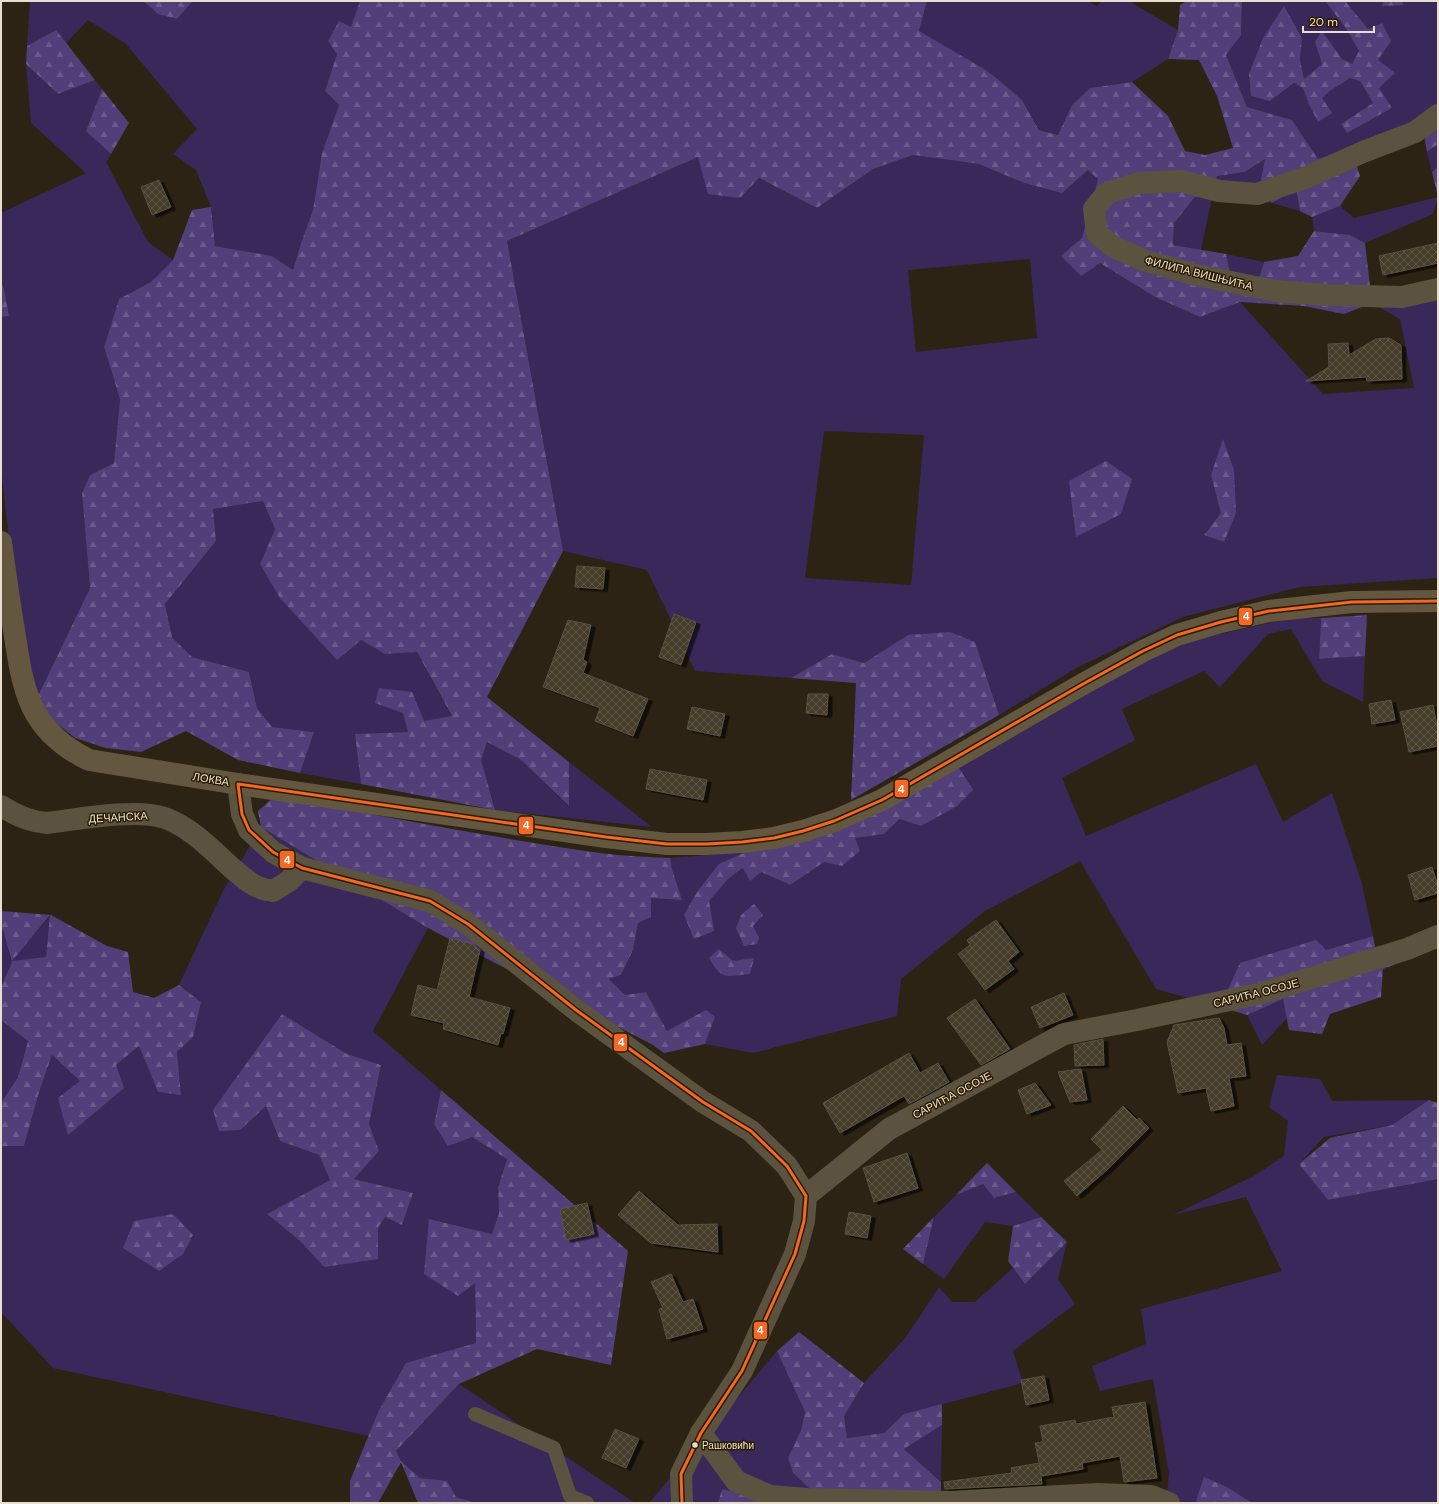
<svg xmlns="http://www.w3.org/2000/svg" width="1439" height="1504" font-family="'DM Sans',sans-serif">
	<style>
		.green { fill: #3b285b; fill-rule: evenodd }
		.forest { fill: url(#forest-firs); fill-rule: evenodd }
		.building { fill: url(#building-cross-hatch); stroke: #585044; filter: url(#shadow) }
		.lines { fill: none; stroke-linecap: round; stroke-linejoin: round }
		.service { stroke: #5c5240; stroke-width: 14 }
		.minor { stroke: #5c5240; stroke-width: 22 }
		.tertiary { stroke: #5c5240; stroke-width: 22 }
		.secondary { stroke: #635740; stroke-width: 22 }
		.bus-1-casing { stroke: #2c1c01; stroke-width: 6 }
		.bus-1 { stroke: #f36827; stroke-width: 3 }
		.bus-dot { fill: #eadfcf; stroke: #2c1c01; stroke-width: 1.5 }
		.labels { text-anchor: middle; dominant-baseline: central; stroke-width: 3; stroke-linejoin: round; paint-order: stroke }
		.bus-label { font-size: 10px; fill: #eadfcf; stroke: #2c1c01; text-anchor: start }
		.street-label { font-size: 11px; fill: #eadfcf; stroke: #2c1c01 }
		.line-badge { stroke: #2c1c01; stroke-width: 1.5 }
		.badge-label { font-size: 11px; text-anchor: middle; font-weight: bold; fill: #fff }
	</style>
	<defs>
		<pattern id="forest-firs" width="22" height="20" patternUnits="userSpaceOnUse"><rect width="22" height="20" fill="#523f79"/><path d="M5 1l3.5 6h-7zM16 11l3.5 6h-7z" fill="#6b5a8b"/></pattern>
		<pattern id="building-cross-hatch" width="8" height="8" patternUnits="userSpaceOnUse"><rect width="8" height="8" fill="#443c2c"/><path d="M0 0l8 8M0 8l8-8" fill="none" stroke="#5f584a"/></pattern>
		<filter id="shadow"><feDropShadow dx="4.5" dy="2.5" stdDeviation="0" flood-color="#0009"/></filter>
	</defs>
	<rect width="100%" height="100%" fill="#2c2314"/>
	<path class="green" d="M30 1H143L158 14 177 19 193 1H360L351 28 337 54 325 91 339 105 322 153 313 210 301 243 293 270 272 256 215 246 211 207 196 170 173 154 197 129 126 44 88 20 66 43 56 30 27 46Z
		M927 1H1087L1097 6 1102 1H1132L1134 4 1178 30 1168 59 1132 82 1090 88 1072 105 1058 135 1039 129 1022 100 919 31Z
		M1242 1H1325L1345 27 1359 51 1352 65 1315 42 1322 64 1304 79 1300 59 1302 38 1284 7 1270 101 1294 83 1303 88 1308 102 1321 98 1330 91 1350 78 1360 81 1373 103 1341 124 1347 133 1392 108 1379 88 1378 60 1382 23 1368 29 1344 1H1383L1382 5H1403L1402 1H1438V119L1318 159 1292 120 1247 107 1226 55 1241 34Z
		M26 64 58 94 95 80 102 89 86 131 111 154 106 162 148 242 173 260 151 282 119 299 104 347 120 399 114 463 90 475 82 493 90 588 38 696 32 677 15 594 1 467V317L9 316 4 289 1 283V213L86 173 31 123Z
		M1438 144V167L1432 172 1427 152Z
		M913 155 979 164 1024 183 1062 193 1088 170 1098 179 1082 238 1061 257 1100 263 1155 297 1200 317 1240 302 1323 394 1414 388 1400 319 1372 303 1438 298V578L1299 587 1183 617 1078 667 999 715 975 642 908 635 864 663 832 654 791 678 695 671 647 570 563 551 507 241 698 157 740 198 759 178 817 208 873 169ZM1030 259 1037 338 916 352 908 270ZM824 431 924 435 911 585 805 578ZM1221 513 1224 542 1204 535Z
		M1266 159 1272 203 1296 189 1300 211 1272 203 1212 197 1201 250 1173 245 1174 223 1195 197H1212L1217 176 1245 172Z
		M1438 197 1433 214 1365 243 1350 235 1314 231 1312 217 1340 206 1354 218Z
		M1226 254 1264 262 1259 278 1230 273Z
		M263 501 275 529 260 564 361 640 385 654 417 652 452 717 424 721 403 713 408 732 355 734 361 784 300 773 314 732 272 727 257 708 249 672 192 657 172 637 165 604 216 541 213 509Z
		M1292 618H1321L1319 659 1365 656 1363 702 1322 681 1291 629 1268 634 1220 687 1204 671 1122 709 1135 740 1062 778 1086 836 1256 764 1283 822 1332 793 1362 884 1373 936 1326 950 1220 1007 1156 989 1080 861 985 911 901 979 897 1016 753 1053 705 1044 715 1017 667 1031 646 992 625 995 609 979 621 975 633 950 638 923 650 898 682 900 672 869 670 858 746 852 709 901 728 879 744 868 761 872 790 885 855 838 884 834 959 768 1064 706 1146 660 1194 640Z
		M487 742 521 760 568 806 569 762 652 827 495 810 481 760Z
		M261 827 428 928 373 1031 441 1090 434 1123 472 1137 507 1159 498 1186 499 1213 492 1234 430 1219 475 1282 476 1343 406 1364 379 1410 369 1436 53 1368 1 1312V1146H24L40 1089 52 1055 80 1081 116 1065 139 1046 158 1092 181 1094 177 1052 193 1037 201 1002 179 985 223 891ZM282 1014 347 1054 381 1065 369 1124 379 1151 354 1179 413 1193 402 1225 385 1217 378 1228 324 1267 300 1241 267 1214 330 1180 319 1155 280 1141 266 1106Z
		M51 915 46 957 12 962 1 987V932L3 930 11 961Z
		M1283 999 1287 1018 1262 1045 1247 1015Z
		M1 1020 28 1041 18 1077 1 1103Z
		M1277 1075 1320 1079 1332 1101 1429 1100 1392 1125 1324 1137 1299 1164 1328 1200 1438 1179V1503H1252L1229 1488 1196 1501 1199 1503H1166L1169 1474 1153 1379 1100 1391 1092 1366 1146 1344 1141 1309 1282 1271 1246 1197 1173 1215 1254 1176 1284 1156 1288 1121 1269 1107Z
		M983 1184 994 1198 1016 1192 1041 1217 1013 1226 985 1222 944 1279 923 1264 934 1217 956 1195Z
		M1067 1242 1058 1279 1075 1304 1013 1351 1023 1383 905 1414 884 1433 847 1438 844 1416 864 1383 906 1337 939 1287 952 1302H975L1013 1268 1025 1284Z
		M777 1351 805 1412 801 1430 788 1458 793 1473 825 1503H787L722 1489 718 1503H649Z
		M459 1384 635 1503H476L456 1497 447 1481 420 1478 401 1461 396 1451Z
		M942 1425 941 1482 904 1449Z"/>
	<path class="forest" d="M143 1H193L177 19 158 14Z
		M360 1H927L919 31 984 69 996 78 1022 100 1039 130 1058 135 1072 105 1090 88 1132 82 1168 116 1185 151 1205 155 1233 148 1217 96 1199 60 1168 59 1178 30 1180 5 1187 1H1242L1241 35 1226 55 1247 107 1292 120 1318 159 1351 148 1360 176 1340 206 1312 217 1300 211 1296 189 1272 203 1260 185 1265 159 1245 172 1217 176 1212 197H1195L1174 223 1173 245 1226 254 1230 273 1259 278 1264 262 1298 256 1314 231 1350 235 1365 243 1372 303 1344 314 1304 306 1240 302 1200 317 1155 297 1100 263 1081 276 1061 256 1082 238 1098 179 1088 170 1062 193 1024 183 979 164 913 155 873 169 817 208 759 178 740 198 708 194 698 157 507 241 563 551 487 697 569 762V806L521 760 487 742 481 760 495 810 361 784 355 734 408 732 403 713 375 703 379 688 412 692 424 721 452 716 417 652 385 654 361 640 337 660 280 598 260 564 275 529 263 501 213 509 216 541 165 604 172 637 192 657 249 672 257 708 272 727 314 732 300 773 238 760 186 731 141 752 106 748 75 738 51 719 38 696 90 588 82 493 90 475 114 463 120 399 104 347 119 299 151 282 173 260 192 210 211 207 215 246 272 256 293 270 301 243 313 210 322 153 339 105 325 91 337 54 328 41 339 21 351 27Z
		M1325 1H1345L1368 29 1382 23 1391 41 1378 60 1395 73 1379 88 1392 108 1347 133 1341 124 1373 103 1360 81 1350 78 1330 91 1322 98 1332 113 1318 122 1308 102 1303 88 1294 83 1270 101 1251 96 1249 74 1263 38 1284 6 1302 38 1300 59 1304 79 1322 64 1315 42 1322 31 1342 59 1352 64 1359 51 1345 27Z
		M1383 1H1402L1403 5 1382 6Z
		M56 30 95 80 58 94 26 64 27 46Z
		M102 89 129 123 111 154 86 131Z
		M1438 119V144L1427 152 1424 136Z
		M1438 167V197L1432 172Z
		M1 283 4 289 9 316 1 317Z
		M1223 439 1234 470 1236 513 1224 542 1204 535 1221 513 1211 475Z
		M1106 461 1132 479 1121 514 1076 537 1069 481Z
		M1367 615 1365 656 1319 659 1321 618Z
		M950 632 975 642 999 715 851 800 856 683 791 678 832 654 864 663 908 635Z
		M959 768 973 790 957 806 921 826 900 819 884 834 855 838 860 851 842 866 824 862 790 885 761 872 750 881 743 868 728 879 709 901 714 931 694 939 684 915 697 892 719 864 746 852Z
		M274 797C382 815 491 838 600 853 623 856 647 857 670 858L672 869 682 900 651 898V917L638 923 633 950 621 975 609 979 625 995 646 992 667 1031 706 1010 715 1017 705 1044 664 1053 653 1045 428 928 261 827 258 811Z
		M754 904 763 915 753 926 759 938 757 944 744 946 736 928 741 915Z
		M1 911 51 915 107 946 128 952 133 992 154 998 179 985 201 1002 193 1037 177 1052 181 1095 158 1092 139 1046 116 1065 124 1088 68 1135 58 1098 80 1081 52 1055 40 1089 24 1146H1V1103L18 1077 28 1041 1 1020V987L12 962 3 930 1 932ZM50 915 46 957 12 961Z
		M1373 936 1376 951 1438 948 1383 969 1381 997 1330 1014 1322 1034 1289 1030 1283 999 1247 1015 1220 1007 1240 963 1316 940 1326 950Z
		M719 949 733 961 754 958 750 974C726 976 722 981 709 958Z
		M282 1014 347 1054 381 1065 369 1124 379 1151 354 1179 413 1193 402 1225 385 1217 378 1228V1259L324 1267 300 1241 267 1214 330 1180 319 1155 280 1141 266 1106 240 1130 219 1131 213 1110Z
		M441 1090 628 1251 611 1365 537 1349 459 1384 396 1451 401 1461 420 1478 447 1481 456 1497 476 1503H418L401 1462 378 1503H350V1481L379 1410 406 1363 476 1343 475 1283 458 1296 424 1274 429 1219 492 1234 499 1213 498 1187 507 1159 472 1137 448 1146 434 1124Z
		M1429 1100 1438 1103V1179L1328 1200 1299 1164 1330 1138 1392 1125Z
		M987 1163 1016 1192 994 1198 983 1184 956 1195Z
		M173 1214 193 1235 183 1254 159 1271 123 1248 134 1221Z
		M934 1217 923 1264 903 1249Z
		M1041 1217 1067 1242 1025 1284 1008 1261 1013 1226Z
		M799 1332 864 1383 844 1416 847 1438 884 1433 904 1414 942 1404V1425L904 1449 941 1482V1503H825L793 1473 788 1458 801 1430 805 1412 777 1351Z
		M1204 1477 1229 1488 1252 1503H1199L1196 1501Z
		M722 1489 787 1503H718Z"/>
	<path class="building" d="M159 180 171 207 152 215 141 187Z
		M1438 243V263L1383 275 1379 256Z
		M1389 338 1401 345 1402 379 1367 381 1366 377 1306 381 1329 367 1328 344 1348 343 1349 355 1376 339Z
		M577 566 605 568 603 589 575 587Z
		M674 614 696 622 681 665 659 657Z
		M568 620 591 625 583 660 587 662 583 673 648 699 633 736 595 721 600 708 543 687Z
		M808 694H828L827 715 806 713Z
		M1391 700 1395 720 1372 724 1369 704Z
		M1433 705 1438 732V746L1409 752 1400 712Z
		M692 707 725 714 720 736 687 729Z
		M650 769 707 780 703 800 646 789Z
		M1432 867 1438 886V893L1415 900 1408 875Z
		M996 920 1019 952 1008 961 1014 969 985 990 958 954 970 945 967 940Z
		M450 938 472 944 480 950 469 997 510 1008 503 1034 501 1033 498 1045 443 1029 444 1023 411 1015 418 985 437 990Z
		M1064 993 1073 1015 1040 1028 1031 1007Z
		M975 999 1010 1049 981 1065 947 1018Z
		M1219 1018 1224 1028 1227 1045 1241 1043 1246 1076 1229 1078 1234 1106 1211 1111 1206 1088 1178 1093 1167 1042 1174 1025Z
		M1103 1039 1104 1065 1075 1066 1074 1045Z
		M909 1053 920 1073 938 1063 949 1082 909 1104 904 1096 840 1133 823 1103Z
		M1081 1069 1087 1100 1070 1102 1058 1072Z
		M1035 1083 1051 1105 1027 1114 1018 1090Z
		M1123 1106 1137 1120 1139 1118 1149 1128 1108 1169 1077 1196 1064 1181 1102 1150 1091 1139Z
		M907 1153 918 1188 874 1202 863 1168Z
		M639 1191 678 1225 717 1224 718 1252 651 1243 618 1215Z
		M587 1203 594 1234 566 1240 560 1209Z
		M849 1212 871 1216 867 1238 845 1234Z
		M671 1274 683 1302 693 1299 703 1329 667 1339 659 1309 663 1308 651 1282Z
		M1044 1376 1049 1400 1026 1405 1021 1380Z
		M1145 1402 1157 1478 1124 1482 1120 1456 1082 1463 1083 1469 1042 1476 1035 1443 1043 1442 1040 1426 1075 1420 1076 1424 1114 1417 1112 1407Z
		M615 1429 639 1439 626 1468 602 1458Z
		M1039 1463 1042 1484 945 1489 944 1482 1012 1473 1011 1468Z"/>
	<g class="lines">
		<path class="service" d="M475 1414 554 1448 570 1496 587 1503"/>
		<path class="minor" d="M1438 115 1415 132 1363 152 1305 178 1257 194 1219 191 1181 181 1139 183 1107 193 1094 209 1097 233 1112 246 1143 260 1192 274 1275 291 1327 295 1402 297 1438 289
			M1 806C15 815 30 822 47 823 78 819 137 808 165 818 192 828 213 851 233 869 242 876 250 885 261 888 264 890 269 890 273 891L289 881 302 868
			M806 1196 889 1129 1064 1034 1137 1020 1262 993 1407 949 1438 936
			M701 1433 736 1481 770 1496 807 1499 948 1502 1098 1494 1151 1496 1169 1503"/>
		<path class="tertiary" d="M238 784 242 814 249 830 273 852 302 868 430 901 468 924 576 1010 703 1102 751 1131 787 1166 806 1196 804 1221 795 1254 742 1371 701 1433 681 1474 682 1503"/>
		<path class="secondary" d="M1 542C5 571 9 601 14 630 23 690 28 730 89 760L238 784 606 837 667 844H707L742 842 774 838 803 831 834 821 882 800 1083 684 1143 651 1177 635 1221 622 1269 611 1352 602 1438 601"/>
		<defs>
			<path id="bus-1" d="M682 1503 681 1474 701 1433 742 1371 795 1254 804 1221 806 1196 787 1166 751 1131 703 1102 576 1010 468 924 430 901 302 868 273 852 249 830 242 814 238 784 606 837 667 844H707L742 842 774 838 803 831 834 821 882 800 1083 684 1143 651 1177 635 1221 622 1269 611 1352 602 1438 601"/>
		</defs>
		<use href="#bus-1" class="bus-1-casing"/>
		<use href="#bus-1" class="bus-1"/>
	</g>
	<circle class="bus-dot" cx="695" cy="1445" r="3.5"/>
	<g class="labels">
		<g class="bus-label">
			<text x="702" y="1445">Рашковићи</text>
		</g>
		<g class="street-label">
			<text transform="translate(1199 273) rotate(14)">ФИЛИПА ВИШЊИЋА</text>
			<text transform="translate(211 779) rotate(9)">ЛОКВА</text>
			<text transform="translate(118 817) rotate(-3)">ДЕЧАНСКА</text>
			<text transform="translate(1256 993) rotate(-14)">САРИЋА ОСОЈЕ</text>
			<text transform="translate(952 1095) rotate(-28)">САРИЋА ОСОЈЕ</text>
		</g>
	</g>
	<g class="line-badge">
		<rect x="1238" y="607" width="15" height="19" rx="4" fill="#f36827"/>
		<rect x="894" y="779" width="15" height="19" rx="4" fill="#f36827"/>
		<rect x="518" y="816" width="16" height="19" rx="4" fill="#f36827"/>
		<rect x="279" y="850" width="16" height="19" rx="4" fill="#f36827"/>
		<rect x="613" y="1033" width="15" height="19" rx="4" fill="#f36827"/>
		<rect x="753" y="1321" width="15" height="19" rx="4" fill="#f36827"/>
	</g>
	<g class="badge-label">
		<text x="1246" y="620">4</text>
		<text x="901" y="793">4</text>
		<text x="526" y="829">4</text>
		<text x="287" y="864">4</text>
		<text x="621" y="1046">4</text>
		<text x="760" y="1334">4</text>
	</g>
	<rect width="1439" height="1504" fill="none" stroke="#eadfcf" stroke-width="4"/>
	<path d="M1303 26v6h71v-6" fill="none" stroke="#eadfcf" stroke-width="2"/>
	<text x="1309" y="26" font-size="12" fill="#eadfcf" stroke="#2c1c01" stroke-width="3" paint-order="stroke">20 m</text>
</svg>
